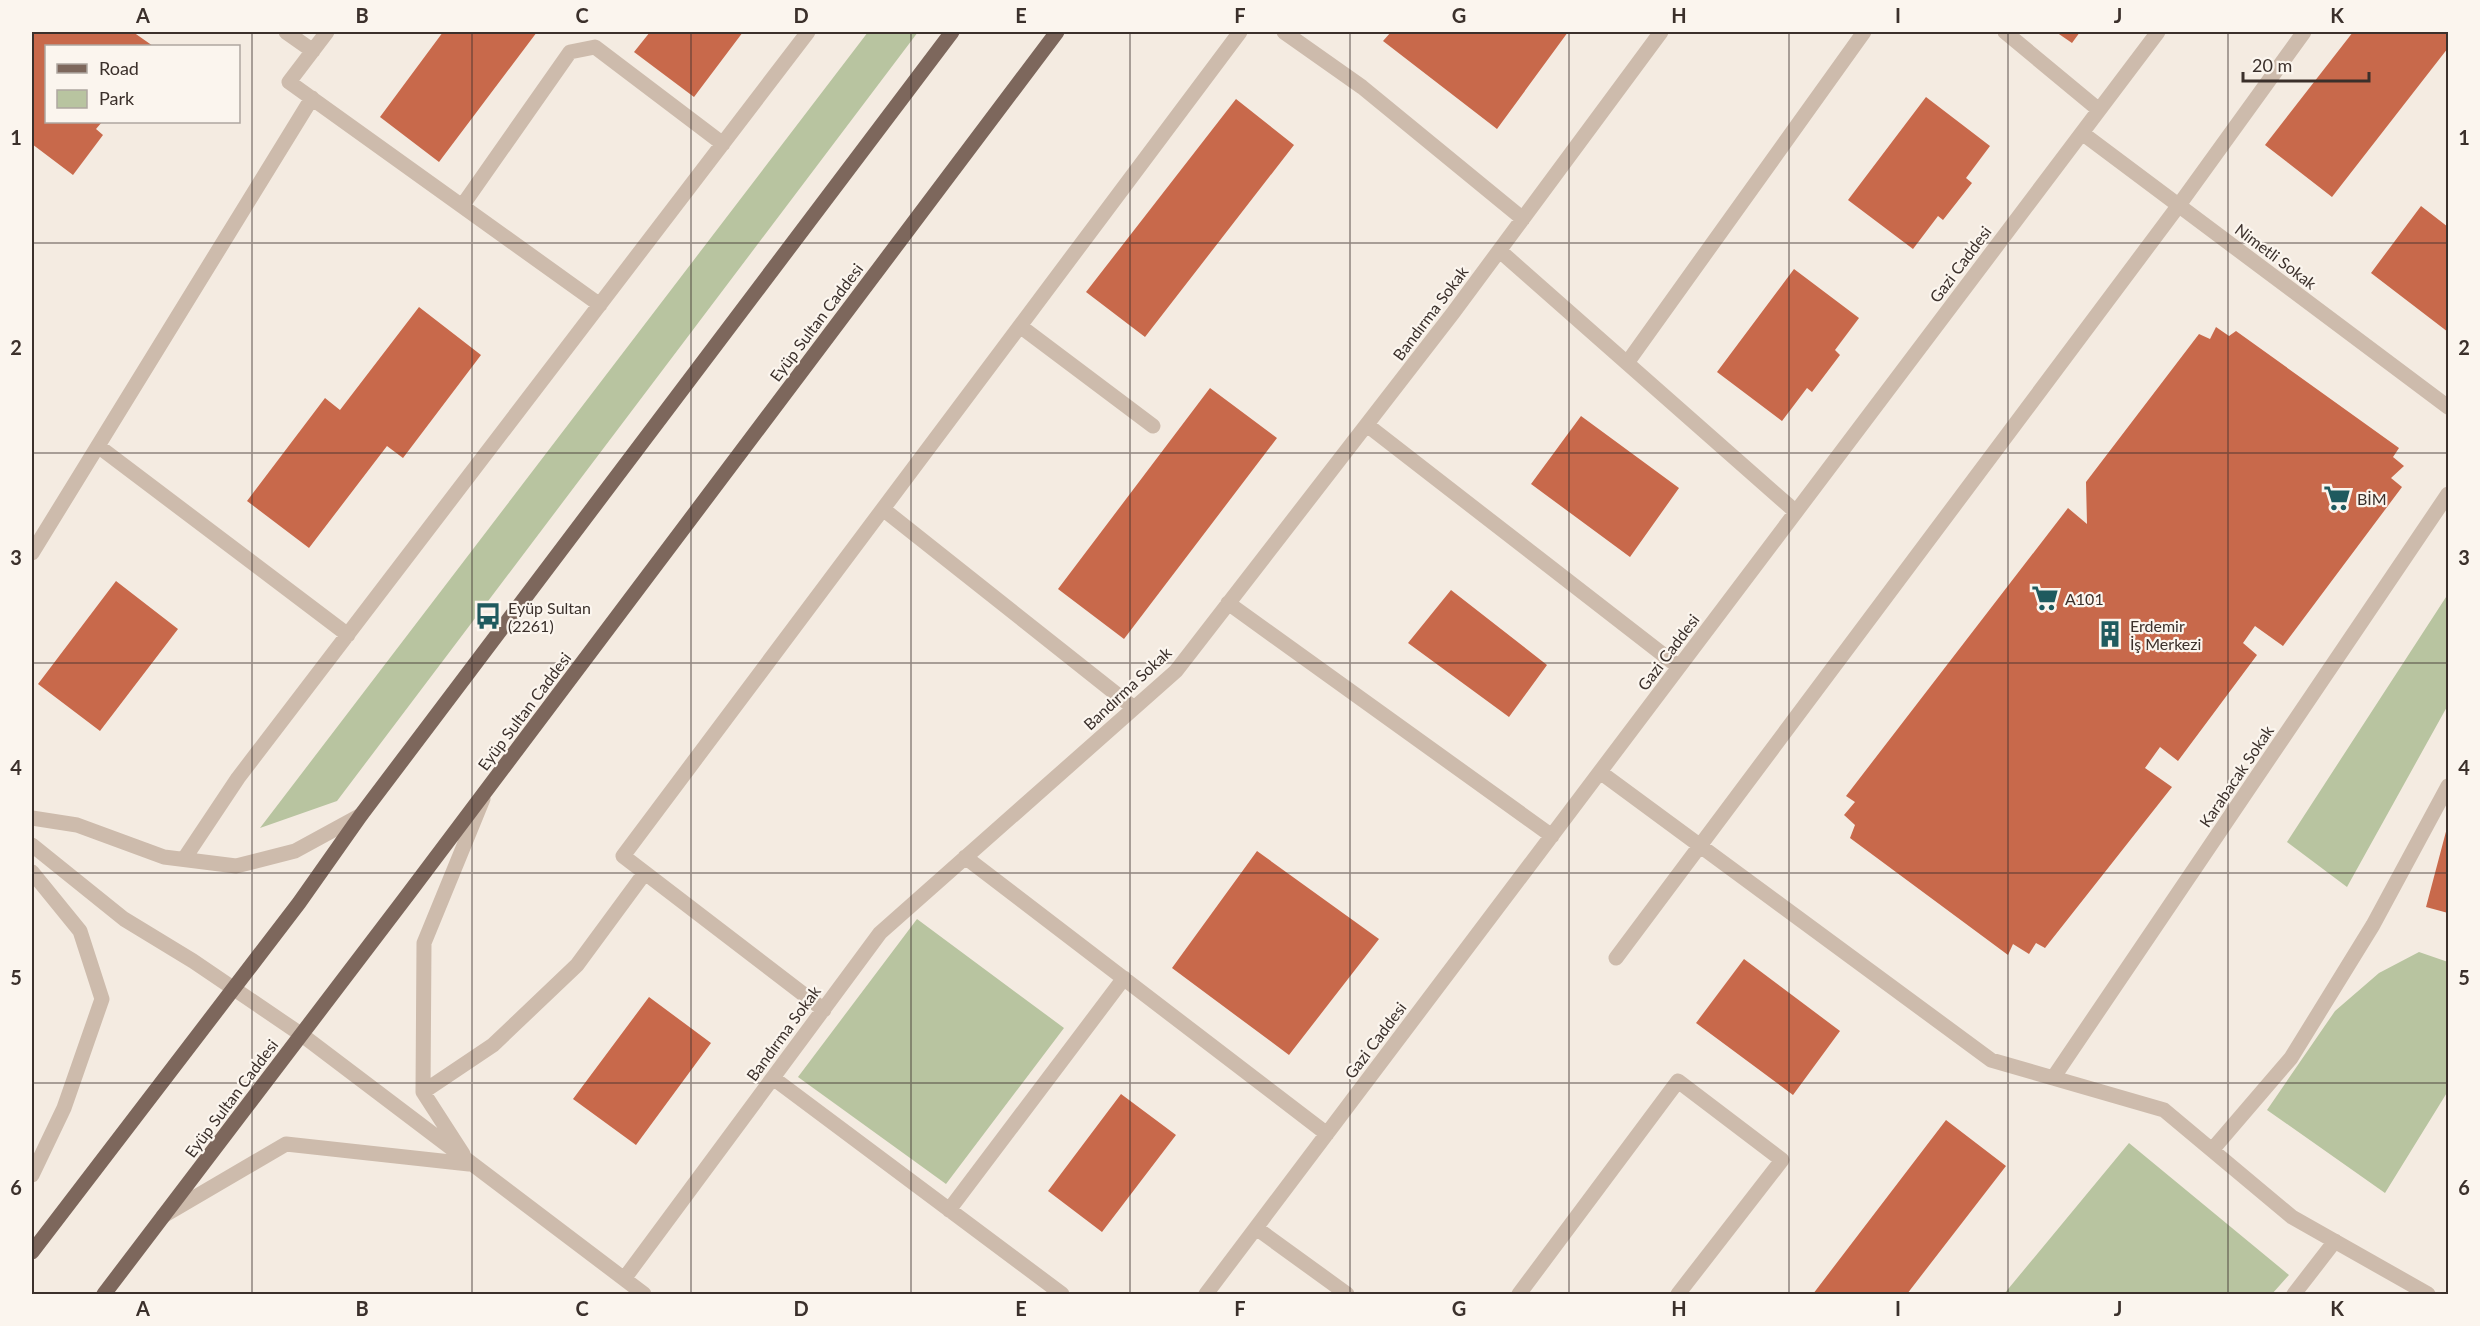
<svg xmlns="http://www.w3.org/2000/svg" width="2480" height="1326" font-family="Lato,sans-serif">
	<style>
		.green { fill: #b8c4a0 }
		.building { fill: #c8694b }
		.lines { fill: none; stroke-linecap: round; stroke-linejoin: round }
		.minor { stroke: #cdbbac; stroke-width: 15 }
		.major { stroke: #7d675c; stroke-width: 15 }
		.grid { fill: none; stroke: #3b302b; stroke-width: 1.5; stroke-opacity: 0.55 }
		.labels { text-anchor: middle; dominant-baseline: central; stroke-width: 4.5; stroke-linejoin: round; paint-order: stroke }
		.street-label { font-size: 16px; fill: #3b302b; stroke: #fbf5ee }
		.poi-label { font-size: 16px; fill: #3b302b; stroke: #fbf5ee; text-anchor: start }
		.neatline { fill: none; stroke: #3b302b; stroke-width: 2 }
		.grid-label { font-size: 20px; text-anchor: middle; font-weight: bold; fill: #3b302b }
	</style>
	<rect width="100%" height="100%" fill="#f4ebe1"/>
	<path class="green" d="M868 32H918L337 801 260 828Z
		M2448 594V705L2347 887 2287 842Z
		M917 919 1064 1028 946 1184 798 1077Z
		M2419 952 2448 962V1091L2385 1193 2267 1110 2335 1011 2379 973Z
		M2129 1143 2289 1275 2272 1294H2004Z"/>
	<path class="building" d="M32 32H133L153 46H46V122H102L96 129 103 135 73 175 32 144Z
		M443 32H537L439 162 380 117Z
		M650 32H743L694 97 634 52Z
		M1391 32H1568L1497 129 1383 41Z
		M2056 32H2080L2072 43Z
		M2353 32H2448V48L2332 197 2265 145Z
		M1926 97 1990 146 1966 178 1972 183 1943 220 1938 216 1913 249 1848 200Z
		M1236 99 1294 145 1145 337 1086 292Z
		M2421 206 2448 227V332L2371 273Z
		M1794 269 1859 318 1835 350 1840 355 1812 392 1807 388 1782 421 1717 372Z
		M419 307 481 355 403 458 387 446 309 548 247 501 325 398 340 410Z
		M2216 327 2229 336 2236 331 2399 448 2393 457 2404 466 2391 478 2402 487 2283 646 2255 626 2243 643 2257 655 2178 761 2160 747 2145 768 2172 787 2045 948 2036 943 2029 954 2013 944 2008 955 1850 838 1855 825 1844 815 1855 802 1846 796 2068 508 2087 524 2086 482 2199 334 2210 339Z
		M1210 388 1277 438 1124 639 1058 589Z
		M1581 416 1679 488 1630 557 1531 484Z
		M116 581 178 629 100 731 38 684Z
		M1451 590 1547 665 1509 717 1408 643Z
		M2448 824V913L2426 907Z
		M1257 851 1379 939 1289 1055 1172 968Z
		M1744 959 1840 1031 1793 1095 1696 1023Z
		M649 997 711 1043 636 1145 573 1099Z
		M1121 1094 1176 1135 1102 1232 1048 1191Z
		M1946 1120 2006 1166 1907 1294H1813Z"/>
	<g class="lines">
		<path class="minor" d="M286 32 313 51
			M327 32 289 82 600 305
			M1284 32 1362 87 1523 219
			M2005 32 2099 110
			M2082 133 2448 407
			M462 206 570 52 595 47 723 144
			M1500 251 1796 512
			M1020 326 1153 426
			M1627 363 1864 32
			M1367 425 1679 667
			M98 446 348 635
			M883 509 1134 708
			M32 553 312 98
			M1228 603 1552 836
			M1600 772 1991 1060 2164 1110 2292 1217 2428 1294
			M32 818 77 825 164 857 236 866 295 851 361 815
			M32 845 124 919 193 961 302 1035 644 1294
			M965 857 1327 1134
			M184 859 238 778 808 32
			M32 872 80 931 102 999 64 1108 32 1175
			M1616 958 2179 205 2304 32
			M824 1010 623 856 1240 32
			M773 1078 1062 1294
			M2053 1078 2448 494
			M423 1092 493 1045 577 965 644 874
			M2212 1150 2291 1058 2373 925 2448 786
			M463 1154 423 1092 424 943 483 799
			M949 1210 1124 978
			M163 1216 286 1144 469 1164
			M1256 1228 1347 1294
			M624 1279 880 933 1176 671 1453 313 1661 32
			M1206 1294 2158 32
			M1519 1294 1678 1081 1782 1160 1678 1294
			M2294 1294 2335 1241"/>
		<path class="major" d="M32 1252 299 903 361 815 952 32
			M104 1294 406 897 1057 32"/>
	</g>
	<path class="grid" d="M252 32V1294M472 32V1294M691 32V1294M911 32V1294M1130 32V1294M1350 32V1294M1569 32V1294M1789 32V1294M2008 32V1294M2228 32V1294M32 243H2448M32 453H2448M32 663H2448M32 873H2448M32 1083H2448"/>
	<defs>
		<symbol id="supermarket-bare" viewBox="-9 -9 18 18"><path d="M-6-5.5h2.5l.6 2H6L4.5 2H-2.5L-4.4-4H-6ZM-1.5 3.2a1.3 1.3 0 1 0 .1 0ZM3 3.2a1.3 1.3 0 1 0 .1 0Z" fill="#1f5a5e" stroke="#fbf5ee" stroke-width="2.5" paint-order="stroke"/></symbol>
		<symbol id="bus-bare" viewBox="-9 -9 18 18"><path d="M-5-6H5V4H4V6H2V4H-2V6H-4V4H-5ZM-3.5-4V0h7V-4ZM-3.5 1.2v1.5H-2V1.2ZM2 1.2v1.5H3.5V1.2Z" fill="#1f5a5e" stroke="#fbf5ee" stroke-width="2.5" paint-order="stroke"/></symbol>
		<symbol id="building-bare" viewBox="-9 -9 18 18"><path d="M-4-6H4V6H1V3H-1V6H-4ZM-2.5-4.3h1.7v1.8h-1.7ZM.8-4.3h1.7v1.8H.8ZM-2.5-1h1.7V.8h-1.7ZM.8-1h1.7V.8H.8Z" fill="#1f5a5e" stroke="#fbf5ee" stroke-width="2.5" paint-order="stroke"/></symbol>
	</defs>
	<g fill-rule="evenodd">
		<use href="#supermarket-bare" x="2318" y="479" width="38" height="38"/>
		<use href="#supermarket-bare" x="2026" y="579" width="38" height="38"/>
		<use href="#bus-bare" x="469" y="597" width="38" height="38"/>
		<use href="#building-bare" x="2091" y="615" width="38" height="38"/>
	</g>
	<g class="labels">
		<g class="street-label">
			<text transform="translate(2276 256) rotate(37)">Nimetli Sokak</text>
			<text transform="translate(1960 264) rotate(-53)">Gazi Caddesi</text>
			<text transform="translate(1430 313) rotate(-53)">Bandırma Sokak</text>
			<text transform="translate(816 322) rotate(-53)">Eyüp Sultan Caddesi</text>
			<text transform="translate(1668 652) rotate(-53)">Gazi Caddesi</text>
			<text transform="translate(1127 688) rotate(-43)">Bandırma Sokak</text>
			<text transform="translate(524 711) rotate(-53)">Eyüp Sultan Caddesi</text>
			<text transform="translate(2236 776) rotate(-56)">Karabacak Sokak</text>
			<text transform="translate(783 1033) rotate(-54)">Bandırma Sokak</text>
			<text transform="translate(1375 1040) rotate(-53)">Gazi Caddesi</text>
			<text transform="translate(231 1098) rotate(-53)">Eyüp Sultan Caddesi</text>
		</g>
		<g class="poi-label">
			<text x="2357" y="498">BİM</text>
			<text x="2065" y="598">A101</text>
			<text x="508" y="607">Eyüp Sultan<tspan x="508" dy="18">(2261)</tspan></text>
			<text x="2130" y="625">Erdemir<tspan x="2130" dy="18">İş Merkezi</tspan></text>
		</g>
	</g>
	<rect width="2480" height="1326" fill="none" stroke="#fbf5ee" stroke-width="66"/>
	<rect x="45" y="45" width="195" height="78" fill="#fbf5ee" stroke="#aea6a0" stroke-width="1.5"/>
	<rect x="57" y="64" width="30" height="9" fill="#7d675c" stroke="#aea6a0" stroke-width="1.5"/>
	<text x="99" y="75" font-size="18" fill="#3b302b">Road</text>
	<rect x="57" y="90" width="30" height="18" fill="#b8c4a0" stroke="#aea6a0" stroke-width="1.5"/>
	<text x="99" y="105" font-size="18" fill="#3b302b">Park</text>
	<path d="M2243 72v9h126v-9" fill="none" stroke="#3b302b" stroke-width="3"/>
	<text x="2252" y="72" font-size="18" fill="#3b302b" stroke="#fbf5ee" stroke-width="4.5" paint-order="stroke">20 m</text>
	<rect x="33" y="33" width="2414" height="1260" class="neatline"/>
	<g class="grid-label">
		<text x="143" y="23">A</text>
		<text x="362" y="23">B</text>
		<text x="582" y="23">C</text>
		<text x="801" y="23">D</text>
		<text x="1021" y="23">E</text>
		<text x="1240" y="23">F</text>
		<text x="1459" y="23">G</text>
		<text x="1679" y="23">H</text>
		<text x="1898" y="23">I</text>
		<text x="2118" y="23">J</text>
		<text x="2337" y="23">K</text>
		<text x="16" y="145">1</text>
		<text x="2464" y="145">1</text>
		<text x="16" y="355">2</text>
		<text x="2464" y="355">2</text>
		<text x="16" y="565">3</text>
		<text x="2464" y="565">3</text>
		<text x="16" y="775">4</text>
		<text x="2464" y="775">4</text>
		<text x="16" y="985">5</text>
		<text x="2464" y="985">5</text>
		<text x="16" y="1195">6</text>
		<text x="2464" y="1195">6</text>
		<text x="143" y="1316">A</text>
		<text x="362" y="1316">B</text>
		<text x="582" y="1316">C</text>
		<text x="801" y="1316">D</text>
		<text x="1021" y="1316">E</text>
		<text x="1240" y="1316">F</text>
		<text x="1459" y="1316">G</text>
		<text x="1679" y="1316">H</text>
		<text x="1898" y="1316">I</text>
		<text x="2118" y="1316">J</text>
		<text x="2337" y="1316">K</text>
	</g>
</svg>
